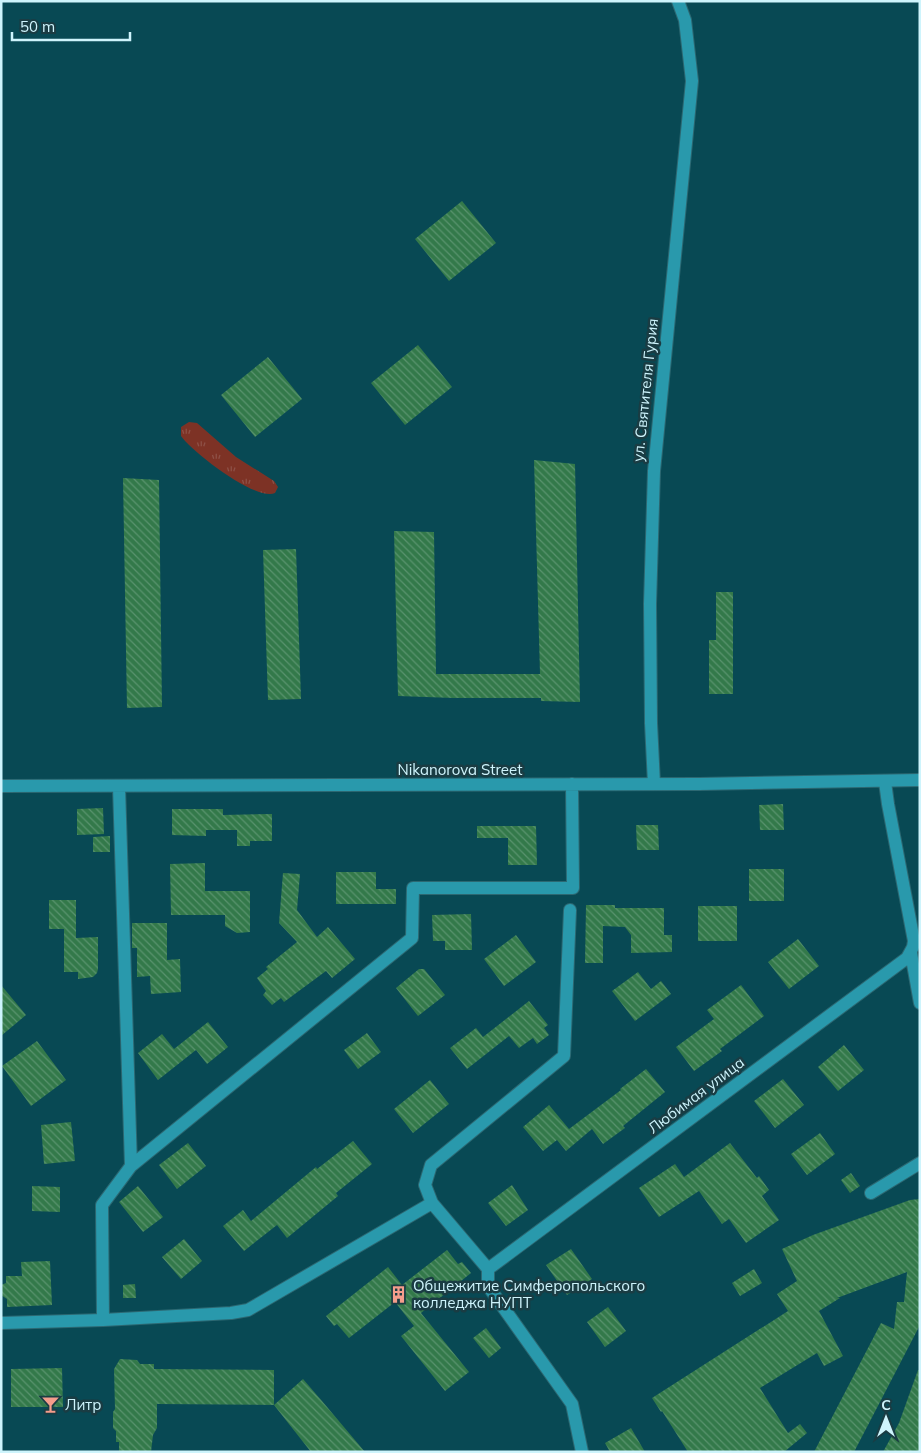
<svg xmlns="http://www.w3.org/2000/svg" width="921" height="1453" font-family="Mulish,sans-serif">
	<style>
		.park { fill: url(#park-tufts) }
		.building { fill: url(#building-back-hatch) }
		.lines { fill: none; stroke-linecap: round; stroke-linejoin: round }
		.minor-casing { stroke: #2c6872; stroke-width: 14 }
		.minor { stroke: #2999ac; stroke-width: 12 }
		.labels { text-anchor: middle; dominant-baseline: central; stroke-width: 5; stroke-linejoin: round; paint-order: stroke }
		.street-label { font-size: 15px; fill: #cef4fc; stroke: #1a3c43 }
		.poi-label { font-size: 15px; fill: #cef4fc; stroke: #1a3c43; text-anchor: start }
	</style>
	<defs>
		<pattern id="park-tufts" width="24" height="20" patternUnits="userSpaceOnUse" patternTransform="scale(1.25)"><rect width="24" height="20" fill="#7d3225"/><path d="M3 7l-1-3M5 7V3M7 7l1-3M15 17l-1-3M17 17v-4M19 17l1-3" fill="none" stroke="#8e5046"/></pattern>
		<pattern id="building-back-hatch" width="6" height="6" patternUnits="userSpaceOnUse" patternTransform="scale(1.25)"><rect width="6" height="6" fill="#33794a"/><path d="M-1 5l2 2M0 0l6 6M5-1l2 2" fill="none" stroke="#59936e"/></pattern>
	</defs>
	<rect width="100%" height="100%" fill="#084954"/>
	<path class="park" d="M189 422 197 423 236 457 274 481 278 487 275 493C257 502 192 452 181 436V427Z"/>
	<path class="building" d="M462 201 496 243 449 281 415 239Z
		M418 345 452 387 405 425 371 383Z
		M268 357 302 399 255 437 221 395Z
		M534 460 575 464 580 702 541 701V698H453L398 696 394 531 434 532 436 674H540Z
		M123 478 159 480 162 707 127 708Z
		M296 549 301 699 268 700 263 550Z
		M716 592H733V694H709V640H716Z
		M783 804 784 830H760L759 805Z
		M103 808 104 834 77 835V809Z
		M172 809H223V815L272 814V841H250V846H237V830H206V836L172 835Z
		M636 825H658L659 850H637Z
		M477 826H536L537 865H508V838H477Z
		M110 836V852H93V837Z
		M205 863V891H250V932L237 933 225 926V915H171L170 864Z
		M749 869H784V901H749Z
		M336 872H376V889H396V904H336Z
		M283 873 300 874 297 910 317 937 328 927 355 959 332 978 326 971 284 1002 281 998 272 1005 263 995 266 991 257 978 268 969 266 967 297 942 279 923Z
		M49 900H76V938L98 937V969L97 973 93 977 78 979V972H64V929H49Z
		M586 905H615V908H664V935H672V952L631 953V935L625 927 603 926V963H585Z
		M698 906H737V941H698Z
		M471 914 472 950H445V941H433L432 915Z
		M132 923H167V960L180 959 181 992 151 994 150 976 137 977V948H132Z
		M516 935 536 962 504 986 484 959Z
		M798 939 819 966 789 989 768 962Z
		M419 969H424L445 995 418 1016 396 988Z
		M638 972 651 989 661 981 671 994 635 1021 612 991Z
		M1 985 26 1015 1 1036Z
		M741 985 764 1016 720 1049 722 1051 694 1071 676 1047 714 1019 707 1010Z
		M529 1001 548 1025 544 1028 549 1035 537 1044 533 1038 519 1048 509 1036 467 1069 450 1048 476 1028 483 1037Z
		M208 1022 228 1047 207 1064 196 1050 158 1080 138 1053 162 1034 174 1049Z
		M367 1033 381 1052 358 1069 344 1050Z
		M37 1041 66 1080 31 1106 2 1066Z
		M844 1045 864 1070 838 1091 818 1067Z
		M646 1069 665 1092 623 1126 625 1128 603 1144 592 1129 566 1151 557 1140 543 1151 523 1127 549 1105 569 1129 621 1090 620 1089Z
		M783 1079 804 1105 775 1128 754 1101Z
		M430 1080 449 1104 413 1133 394 1109Z
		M71 1122 75 1161 44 1164 41 1125Z
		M820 1133 835 1154 807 1175 791 1154Z
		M353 1141 372 1164 336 1193 338 1196 287 1238 277 1225 244 1251 223 1226 243 1210 251 1221 316 1167 317 1169Z
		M188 1143 206 1166 177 1189 159 1165Z
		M730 1143 757 1178 759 1176 769 1190 762 1196 779 1220 746 1243 729 1219 722 1224 699 1191 659 1217 639 1188 675 1164 684 1177Z
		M851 1173 860 1186 850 1193 841 1180Z
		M512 1185 528 1210 506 1226 488 1203Z
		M32 1186 60 1187V1212L32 1211Z
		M138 1186 163 1217 143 1232 119 1202Z
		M920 1199V1325L854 1452H814L881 1323 894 1329 897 1302H904L907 1272 837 1298H840L819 1311 843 1356 824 1366 817 1353 760 1388 788 1433 800 1424 807 1433 784 1452H688L662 1411 661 1412 652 1398 788 1311 777 1294 797 1281 782 1249 813 1235 910 1200Z
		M184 1239 202 1261 181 1279 162 1257Z
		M571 1249 592 1279 567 1295 546 1265Z
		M447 1250 458 1264 462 1262 471 1273 421 1313 469 1372 445 1391 401 1336 414 1326 395 1302 349 1338 337 1324 334 1326 326 1316 388 1267 402 1285Z
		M50 1261 52 1305 7 1307V1299L1 1295V1285L6 1283V1276H22L21 1262Z
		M754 1269 762 1283 740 1296 732 1283Z
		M135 1284 136 1298H123V1285Z
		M608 1307 626 1331 605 1347 587 1322Z
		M486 1328 501 1348 489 1358 473 1338Z
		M120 1359 137 1360 140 1364H154V1369L274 1370V1405L157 1404V1428L153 1435 151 1452H119V1442H116V1431L113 1428V1412L115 1409 114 1369Z
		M62 1368 63 1407H11V1369Z
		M918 1370H920V1452H883L899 1423Z
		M303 1379 322 1401 365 1452H311L274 1405Z
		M631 1428 645 1452H610L605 1443Z"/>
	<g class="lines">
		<defs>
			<path id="minor" d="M654 784 651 723 650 604 654 471 692 81 685 20 678 1
				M1 786 699 784 920 780
				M570 910 564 1056 431 1165 425 1185 432 1203 488 1269V1286L572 1404 582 1452
				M911 953 920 1003
				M131 1166 412 938 413 888H573L572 784
				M871 1193 920 1163
				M488 1269 907 958 913 947 914 941 888 804 885 782
				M103 1320 102 1205 131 1166 119 787
				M1 1323 103 1320 231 1313 248 1310 432 1203"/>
		</defs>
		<use href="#minor" class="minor-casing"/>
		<use href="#minor" class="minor"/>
	</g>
	<defs>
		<symbol id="building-bare" viewBox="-9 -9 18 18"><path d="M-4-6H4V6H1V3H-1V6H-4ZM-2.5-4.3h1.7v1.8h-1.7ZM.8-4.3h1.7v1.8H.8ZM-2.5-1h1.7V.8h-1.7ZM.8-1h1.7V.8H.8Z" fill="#f49d8c" stroke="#1a3c43" stroke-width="2.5" paint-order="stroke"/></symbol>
		<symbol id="bar-bare" viewBox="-9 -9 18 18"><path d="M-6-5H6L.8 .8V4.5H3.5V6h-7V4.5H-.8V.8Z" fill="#f49d8c" stroke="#1a3c43" stroke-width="2.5" paint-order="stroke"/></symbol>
	</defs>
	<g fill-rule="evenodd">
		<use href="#building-bare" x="386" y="1282" width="25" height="25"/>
		<use href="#bar-bare" x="38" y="1392" width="25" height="25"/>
	</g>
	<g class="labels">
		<g class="street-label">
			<text transform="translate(645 390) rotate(-84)">ул. Святителя Гурия</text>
			<text x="460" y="769">Nikanorova Street</text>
			<text transform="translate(696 1095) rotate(-37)">Любимая улица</text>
		</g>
		<g class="poi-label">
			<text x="413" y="1285">Общежитие Симферопольского<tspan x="413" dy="17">колледжа НУПТ</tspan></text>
			<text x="65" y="1404">Литр</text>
		</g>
	</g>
	<rect width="921" height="1453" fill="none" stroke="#cef4fc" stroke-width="5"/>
	<g transform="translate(886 1418)" stroke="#1a3c43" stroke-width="4" paint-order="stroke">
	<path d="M0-4L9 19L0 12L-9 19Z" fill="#cef4fc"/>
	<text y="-8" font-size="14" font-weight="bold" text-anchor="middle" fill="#cef4fc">С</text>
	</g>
	<path d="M12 32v8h118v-8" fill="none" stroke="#cef4fc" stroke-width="2.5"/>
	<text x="20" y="32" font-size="15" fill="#cef4fc" stroke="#1a3c43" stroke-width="4" paint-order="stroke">50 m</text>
</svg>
